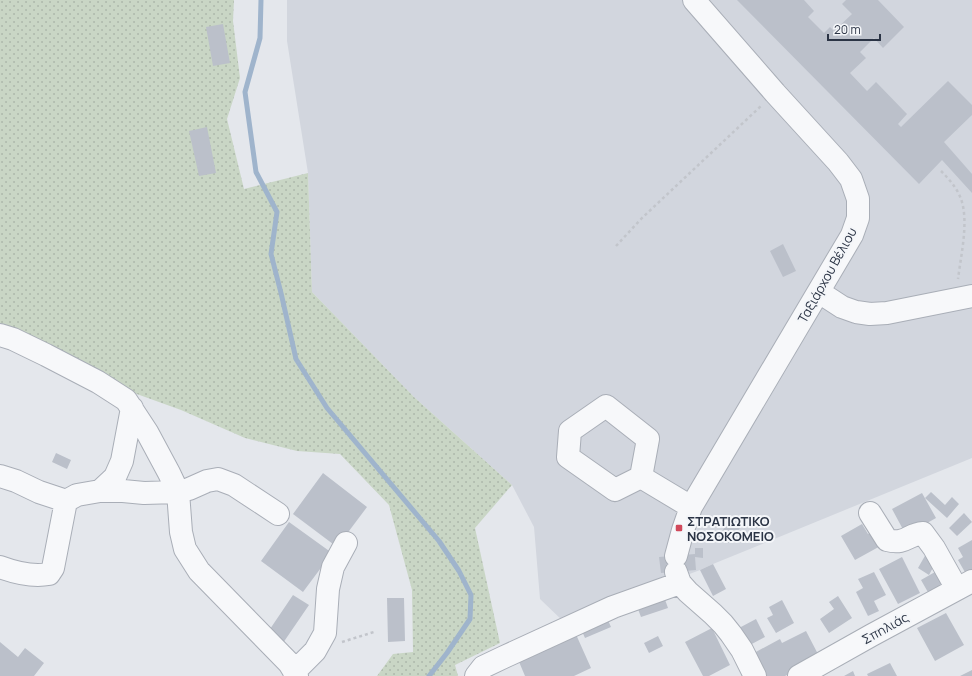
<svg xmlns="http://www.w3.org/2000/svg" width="972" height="676" font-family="Manrope,sans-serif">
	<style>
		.built { fill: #d2d6de }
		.grass { fill: url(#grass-dots) }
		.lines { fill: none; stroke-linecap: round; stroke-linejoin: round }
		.stream { stroke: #9fb4cc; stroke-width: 5 }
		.building { fill: #bbc0ca }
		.minor-casing { stroke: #a9aeb7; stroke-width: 24 }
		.path { stroke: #c2c5cb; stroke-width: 2.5; stroke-dasharray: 3 3; stroke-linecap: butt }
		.minor { stroke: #f7f8fa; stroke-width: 22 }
		.poi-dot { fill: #d1495b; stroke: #f4f6f9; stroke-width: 1.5 }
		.labels { text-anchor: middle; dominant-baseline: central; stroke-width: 4; stroke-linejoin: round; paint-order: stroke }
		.street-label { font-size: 13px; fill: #2b3445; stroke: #f4f6f9 }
		.poi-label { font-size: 13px; font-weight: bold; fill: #2b3445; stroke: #f4f6f9; text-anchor: start }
	</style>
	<defs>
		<pattern id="grass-dots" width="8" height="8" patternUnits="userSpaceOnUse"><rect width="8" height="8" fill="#c9d6c5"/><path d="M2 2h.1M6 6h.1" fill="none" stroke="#adb8ab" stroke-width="1.8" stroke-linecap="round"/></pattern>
	</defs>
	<rect width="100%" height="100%" fill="#e4e7ec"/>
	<path class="built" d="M287 0H972V458L713 564 700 570 564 622 540 599 534 527 512 485 414 397 312 292 308 173 287 41Z"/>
	<path class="grass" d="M0 0H234L233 21 240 78 227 119 244 189 308 173 312 292 414 397 512 485 475 528 500 643 455 665 458 676H377L393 654 413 652 412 590 389 505 340 454 297 451 245 438 181 410 134 393 0 325Z"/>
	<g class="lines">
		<path class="stream" d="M261 0 260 38 245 92 256 172 277 212 271 254 281 293 296 359 327 408 439 541 459 571 471 595 470 619 447 653 429 676"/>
	</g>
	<path class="building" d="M737 0H804L814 11 808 17 824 33 830 27 834 31 852 14 842 4 846 0H878L904 27 883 48 874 38 860 52 866 58 850 73 867 91 876 82 907 114 898 124 901 127 948 81 972 105V115L944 142 972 174V193L942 160 919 184Z
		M223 24 230 63 213 66 206 27Z
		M207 127 216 173 199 176 189 131Z
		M783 244 796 271 783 277 770 251Z
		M56 453 71 460 67 469 52 462Z
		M323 473 367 507 337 547 293 514Z
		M931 492 945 505 952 497 959 504 947 518 925 498Z
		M922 493 936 518 906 535 892 509Z
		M964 513 972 522 957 536 949 528Z
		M729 521 740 528 729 543 719 536Z
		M289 522 332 553 303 592 261 561Z
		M862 524 868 534 876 530 884 544 855 560 841 536Z
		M972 540V571L966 574 958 560 963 557 958 548Z
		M695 548H703V558L695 557 696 570 661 573 659 557 695 554Z
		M926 554 937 560 929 575 918 568Z
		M902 557 920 593 898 604 879 569Z
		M713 564 726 589 713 596 700 570Z
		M942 568 950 583 929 594 921 580Z
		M874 572 886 595 874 601 879 611 868 616 856 592 863 588 858 579Z
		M663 594 668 608 641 617 636 604Z
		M293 595 309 605 283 643 268 632Z
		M838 596 852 618 829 633 820 619 834 609 829 602Z
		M387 598H404L405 641 388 642Z
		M782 600 794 623 776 633 767 618 773 615 769 607Z
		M946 613 964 645 935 661 917 628Z
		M607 618 611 627 585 638 581 629Z
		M756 619 765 637 748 646 739 628Z
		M712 628 730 665 709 676H703L685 642Z
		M574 630 591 668 574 676H525L517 657Z
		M806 631 820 658 785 676H766L754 653 780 639 782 643Z
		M658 636 663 646 649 653 644 643Z
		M0 642 18 657 25 648 44 663 34 676H0Z
		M890 663 897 676H868L867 674Z
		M972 670V676H960Z
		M853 671 855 676H844Z"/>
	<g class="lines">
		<defs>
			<path id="minor" d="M819 292 842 307 856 312 870 314 887 313 972 296
				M0 335 13 339 46 355 98 382 126 400 147 432 169 473 178 492 181 532 185 549 199 571 289 663 297 676
				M606 406 648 439 641 477 615 490 568 457 570 431Z
				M0 476 16 481 39 492 66 501 77 495 100 491H123L144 493 178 492 189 489 207 481 218 479 234 485 278 514
				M641 477 691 507
				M100 491 115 477 122 461 132 408
				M870 513 887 540C906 545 908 534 923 533L934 548 957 589
				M676 556 683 530 691 507 852 235 858 218V199L851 179 838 162 775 93 694 0
				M0 567C16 573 32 577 49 574L53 568 66 501
				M676 572 680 583 688 592 713 614 723 624 731 634 742 650 755 676
				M294 672 315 651 325 633 328 589 333 567 346 543
				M476 676 483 667 504 657 613 607 680 583
				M799 676 872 635 972 581"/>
		</defs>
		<use href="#minor" class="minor-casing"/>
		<path class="path" d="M941 171C949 179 957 188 961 199 969 221 961 255 958 279
			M616 246 642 218 761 106
			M342 642 374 632"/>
		<use href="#minor" class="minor"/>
	</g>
	<rect class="poi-dot" x="675" y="524" width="8" height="8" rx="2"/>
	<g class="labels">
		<g class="street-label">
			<text transform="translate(827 275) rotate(-61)">Ταξιάρχου Βέλιου</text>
			<text transform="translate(885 628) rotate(-29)">Σπηλιάς</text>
		</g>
		<g class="poi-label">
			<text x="687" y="521">ΣΤΡΑΤΙΩΤΙΚΟ<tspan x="687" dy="15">ΝΟΣΟΚΟΜΕΙΟ</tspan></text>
		</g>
	</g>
	<path d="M828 34v6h52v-6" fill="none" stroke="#2b3445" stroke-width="2"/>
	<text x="834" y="34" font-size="12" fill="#2b3445" stroke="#f4f6f9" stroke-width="3" paint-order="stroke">20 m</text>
</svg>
